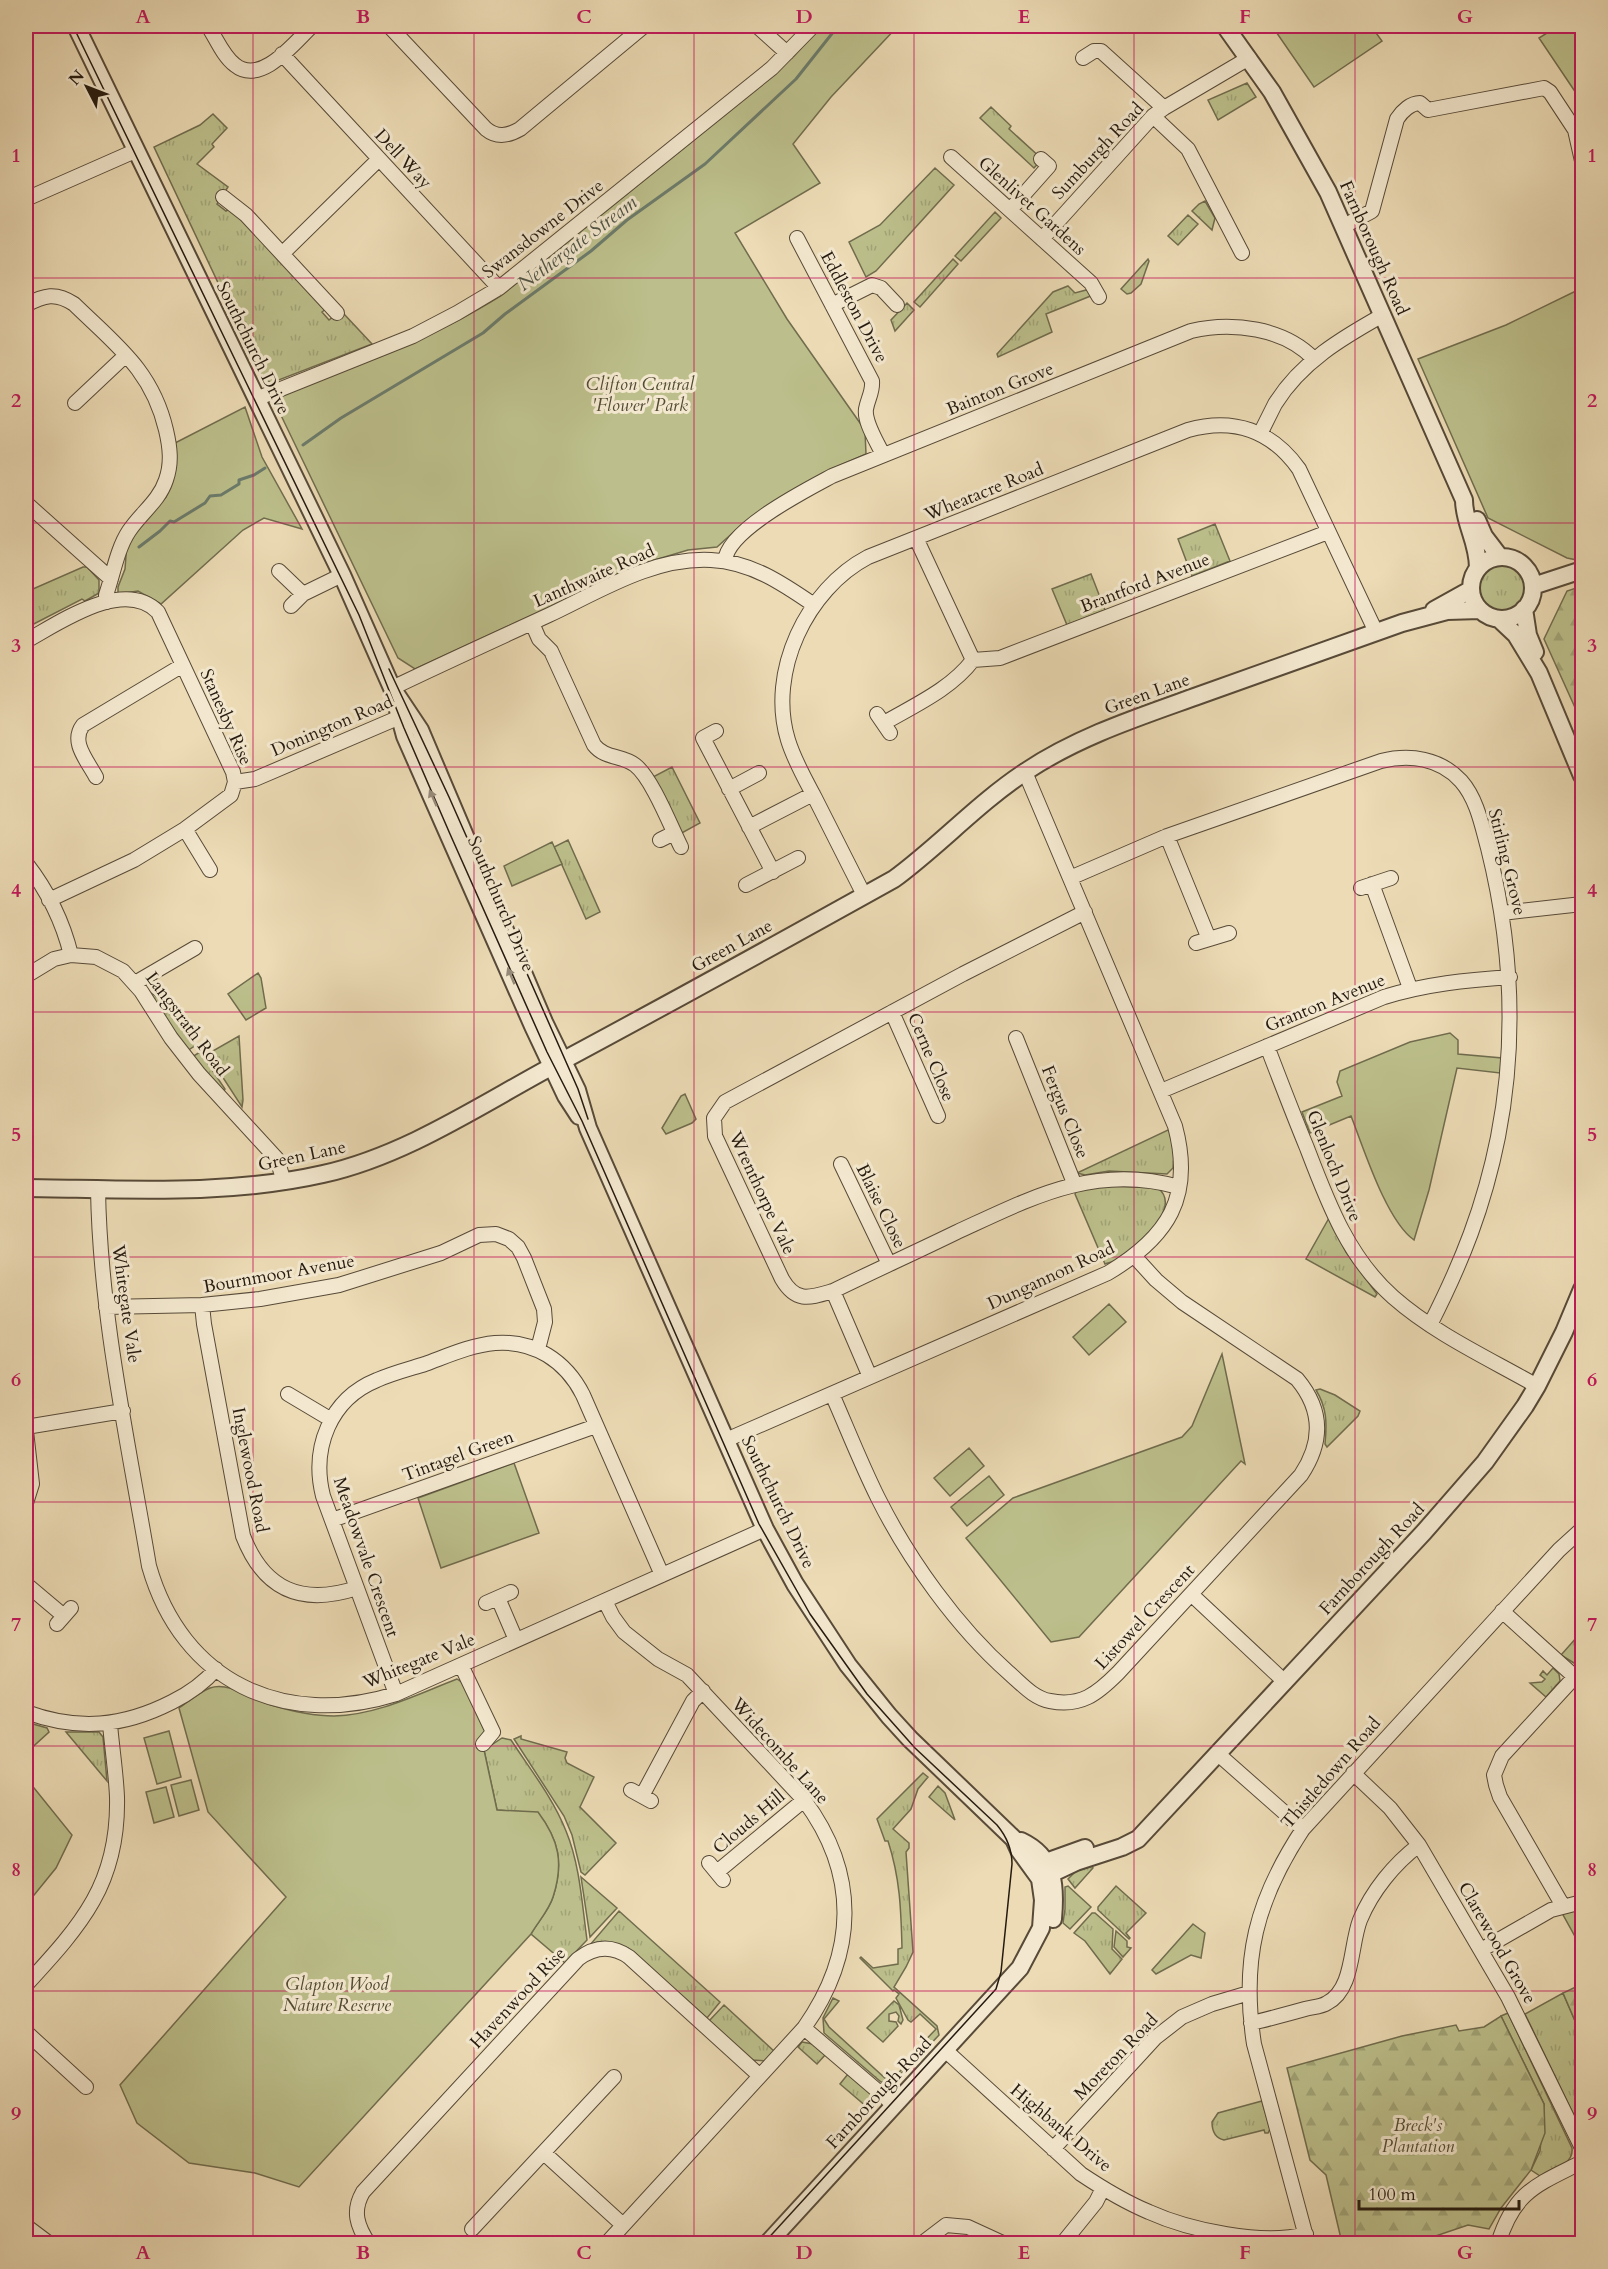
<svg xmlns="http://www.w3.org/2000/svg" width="1608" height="2269" font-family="Cardo,serif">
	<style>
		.grass { fill: url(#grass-tufts); stroke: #706c4d; stroke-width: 1.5 }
		.forest { fill: url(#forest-firs); stroke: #706c4d; stroke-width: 1.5 }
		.green { fill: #bcbf8b; stroke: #706c4d; stroke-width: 1.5 }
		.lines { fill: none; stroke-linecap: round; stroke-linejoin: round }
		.stream { stroke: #6b7b6b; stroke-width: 3 }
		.minor-casing { stroke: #574a38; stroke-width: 16 }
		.tertiary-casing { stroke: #574a38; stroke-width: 20 }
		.minor { stroke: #f3e8cf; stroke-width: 14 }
		.tertiary { stroke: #f3e8cf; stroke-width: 16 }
		.tram { stroke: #251a0f; stroke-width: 1.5 }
		.oneway { fill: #968b79 }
		.grid { fill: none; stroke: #c2185b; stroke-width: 1.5; stroke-opacity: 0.55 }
		.labels { text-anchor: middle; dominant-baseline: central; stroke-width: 6; stroke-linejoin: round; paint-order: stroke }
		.street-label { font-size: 18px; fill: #251a0f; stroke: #f3e8cf }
		.park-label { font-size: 18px; font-style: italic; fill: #524c34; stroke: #f3e8cf }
		.water-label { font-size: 20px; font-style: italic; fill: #4e5345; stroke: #f3e8cf }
		.neatline { fill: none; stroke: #c2185b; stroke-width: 2 }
		.grid-label { font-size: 20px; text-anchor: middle; font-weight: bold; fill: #c2185b }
	</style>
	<defs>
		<pattern id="grass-tufts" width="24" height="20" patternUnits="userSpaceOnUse" patternTransform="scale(1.5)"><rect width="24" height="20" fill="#bcbf8b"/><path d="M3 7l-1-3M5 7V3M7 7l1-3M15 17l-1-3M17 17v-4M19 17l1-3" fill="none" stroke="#a1a477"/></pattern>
		<pattern id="forest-firs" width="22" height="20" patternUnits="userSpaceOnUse" patternTransform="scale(1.5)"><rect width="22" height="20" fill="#bcbf8b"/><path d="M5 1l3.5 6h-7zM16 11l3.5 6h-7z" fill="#a1a477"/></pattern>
	</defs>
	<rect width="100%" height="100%" fill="#ecdbb5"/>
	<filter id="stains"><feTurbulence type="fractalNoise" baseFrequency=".00333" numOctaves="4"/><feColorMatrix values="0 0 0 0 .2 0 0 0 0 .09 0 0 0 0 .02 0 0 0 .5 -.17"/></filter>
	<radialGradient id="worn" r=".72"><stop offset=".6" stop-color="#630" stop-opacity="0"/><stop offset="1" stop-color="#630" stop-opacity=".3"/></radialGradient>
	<path class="grass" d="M1247 83 1256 97 1218 120 1208 100Z
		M991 107 1011 126 1009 129 1042 159 1034 168 980 118Z
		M213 114 227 128 212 144 214 147 197 164 228 187 217 204 226 211 231 208 327 308 322 312 329 320 334 316 338 319 344 314 372 344 271 383 262 376 154 147 200 125Z
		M935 168 954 185 876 271 866 277 849 242 880 225Z
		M1205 201 1215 218 1212 230 1192 211 1199 204Z
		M995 212 1001 218 961 261 955 256Z
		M1188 215 1198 224 1178 245 1168 236Z
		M953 259 958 264 920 307 914 302Z
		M1148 259 1149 261 1141 284 1131 293 1127 294 1121 289Z
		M1068 286 1075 293 1090 289 1093 295 1046 314 1052 332 998 357 997 354 1053 292Z
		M907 303 914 310 895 331 891 320Z
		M1215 524 1230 561 1192 576 1178 539Z
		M1477 588a24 24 0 1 1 48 0a24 24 0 1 1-48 0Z
		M83 567H87L99 580V593L85 601 82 599 26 628V592Z
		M1091 574 1105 610 1067 625 1052 589Z
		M672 767 700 823 680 834 651 778Z
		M568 840 600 912 586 919 554 847Z
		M148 991 166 1003 196 1045 187 1051Z
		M239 1036 243 1100 242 1107 209 1056 211 1052Z
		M200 1052 225 1089 223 1093 192 1057Z
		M1170 1129 1174 1156 1173 1168 1167 1174 1109 1171 1085 1175 1077 1173Z
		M1110 1186 1158 1188C1182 1207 1140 1246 1123 1257 1118 1261 1111 1262 1105 1264L1075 1194 1077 1190Z
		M1329 1218 1346 1252 1377 1294 1375 1297 1306 1259Z
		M1320 1389 1335 1395 1360 1411 1358 1416 1327 1447 1325 1444C1327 1423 1327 1408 1316 1390Z
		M1576 1638 1582 1644V1658L1574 1663 1561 1655Z
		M1553 1668 1559 1674 1560 1681 1546 1697 1530 1683 1542 1682 1545 1679 1540 1675 1543 1671 1547 1675Z
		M66 1732H99L103 1737 107 1781Z
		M521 1736V1739L567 1752 565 1758 567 1763 594 1777 580 1807 616 1843 585 1875 581 1872 572 1835 564 1816 514 1739Z
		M502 1738 511 1740C530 1769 553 1798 566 1831 580 1865 582 1904 587 1940L565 1963 531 1934C538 1922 549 1910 553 1897 564 1863 559 1840 538 1813L497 1810 484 1750Z
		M923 1773 928 1777 918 1789 911 1809 893 1829 909 1843V1848L906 1852 913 1952 906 1967 894 1987 937 2026 939 2035 923 2052 919 2047 936 2029 920 2014 911 2022 908 2020 896 1998 899 1994 894 1990 893 1991 860 1958 861 1957 873 1968 898 1964V1949L902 1948C901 1909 900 1878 888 1841H885L877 1819Z
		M938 1786 945 1793 955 1820 929 1797Z
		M1092 1866 1093 1868 1075 1888 1068 1879 1076 1871Z
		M581 1877 617 1908 590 1937Z
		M1068 1886 1091 1907 1070 1929 1063 1923 1065 1909V1887Z
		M1116 1886 1146 1913 1126 1933 1130 1938 1129 1939 1098 1910V1907Z
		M619 1911 720 2002 707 2018 628 1948 615 1944 589 1946Z
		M1092 1913H1095L1113 1929 1112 1949 1122 1959 1110 1974 1085 1941 1074 1933Z
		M1116 1931 1127 1941V1947L1131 1948 1123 1957 1114 1947Z
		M1563 1993 1582 2037V2132L1525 2014Z
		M833 1998 839 2001 824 2019 829 2027 886 2079 892 2080 903 2068 905 2069 897 2078 899 2080 897 2082H881L824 2033 823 2018Z
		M894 2001 899 2005 903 2020 901 2024 898 2021 899 2016 896 2012 889 2014V2021L896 2022 898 2026 883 2042 867 2028Z
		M724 2005 775 2052 766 2061 752 2060 709 2021Z
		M1508 2013 1572 2148C1574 2165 1553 2169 1540 2176L1531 2170 1540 2151 1544 2104 1501 2016Z
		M802 2042 813 2044 825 2055 817 2064 798 2047Z
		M848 2074 876 2098V2103L872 2108 867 2107 840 2084Z
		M1262 2101 1270 2129 1268 2133H1265L1264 2130 1224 2140C1215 2138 1212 2131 1212 2122L1218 2113Z"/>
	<path class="forest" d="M1582 586V723L1544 639 1567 591Z
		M1582 1984V2037L1563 1993Z
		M1501 2016 1544 2104 1545 2133 1531 2170 1501 2208 1489 2229 1468 2225 1415 2243H1342L1326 2175 1310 2160 1287 2068 1402 2036 1456 2025 1459 2031 1484 2027Z"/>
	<path class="green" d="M821 26H898L831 97 793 144 820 183 735 233 787 319 860 423 865 432 866 454 827 471 778 499 737 529 717 547 688 550 648 562 415 669 398 658 276 405 278 395C356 367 432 339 502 295L764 83 794 56Z
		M1272 26H1371L1382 41 1314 87Z
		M1558 26H1582V102L1539 38Z
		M1582 288V561L1567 558 1488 518 1418 359 1506 325Z
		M245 407 262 457 302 529 264 518 243 530 161 604 138 591 118 594V587L125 569 127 542 166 497 172 481 175 443Z
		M552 842 562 864 512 886 504 866Z
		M258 973 261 978 266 1008 246 1020 228 994Z
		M1450 1033 1458 1040V1054L1502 1058 1500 1073 1457 1068 1429 1190 1414 1240C1386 1220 1364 1149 1351 1116L1310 1133 1302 1112 1342 1096 1337 1082 1340 1071 1410 1042Z
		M685 1094 696 1119 692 1123 666 1134 662 1128 681 1096Z
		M1109 1304 1126 1322 1089 1355 1073 1337Z
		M1222 1354 1245 1464 1241 1461 1079 1637 1051 1642 966 1538 1013 1498 1182 1437 1192 1426Z
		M969 1448 984 1466 950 1496 934 1478Z
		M514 1463 539 1533 441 1568 418 1498Z
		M989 1476 1004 1495 967 1526 951 1507Z
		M457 1679 463 1683 485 1731 484 1750 497 1810 538 1812C559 1840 564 1863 553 1897 549 1910 538 1922 531 1934L299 2187 255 2173 189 2163 137 2123 120 2085 286 1897 208 1812 179 1708C188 1702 199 1692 210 1688 229 1681 253 1700 271 1705 291 1711 313 1716 334 1716 377 1715 418 1694 457 1679Z
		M26 1722 47 1728 49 1732 26 1753Z
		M169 1731 181 1777 157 1784 144 1738Z
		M26 1778 72 1835 56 1868 26 1905Z
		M191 1780 199 1810 179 1816 171 1785Z
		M166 1787 174 1817 154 1823 146 1792Z
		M1582 1908V1949L1562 1913Z
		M1193 1924 1205 1933 1201 1958 1191 1955 1156 1974 1152 1970Z"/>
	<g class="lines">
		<path class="stream" d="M303 445 341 418 483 333 505 314 591 251 627 220 705 164 796 79 838 26
			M139 547 160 531 170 521 174 522 205 503 210 496 221 495 239 484V480L254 475 265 468"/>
		<defs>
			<path id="minor" d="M208 26C216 38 223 56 235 65 261 86 294 43 312 26
				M389 26 486 129C497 138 508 136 520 129L644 26
				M757 26 787 53
				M282 54 499 288
				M1083 58 1094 51H1101L1164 108
				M1153 116 1188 149 1242 253
				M951 157 1091 283 1099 297
				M223 197 246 215 337 313
				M26 199 135 151
				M1010 210 1049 166 1041 159
				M1344 226 1372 211 1397 119C1402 111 1411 103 1420 103L1428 110 1544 88 1550 92 1575 130 1582 161
				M797 238 872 381C873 392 868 398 866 409 864 423 878 443 883 455
				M1042 239 1153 116 1164 108 1249 58
				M283 253 379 159
				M26 305C44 295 56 292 74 304 116 345 152 370 166 430 170 447 172 463 166 480 159 501 141 513 129 531 117 549 113 575 106 595L107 602
				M832 305 872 285 881 288 897 305
				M256 399 413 336 457 313 499 288 772 68 813 26
				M75 403 126 355
				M1260 434C1265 424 1270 414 1275 404 1301 362 1342 338 1383 315
				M26 503 111 579
				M916 538 973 660
				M725 561C727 530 806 490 832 476L1191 331C1232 321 1284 328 1314 359
				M279 571 303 594 342 575
				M291 606 303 594
				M532 623 539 639 551 651 594 745C605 759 622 755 635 765 652 778 671 827 681 847
				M26 641C59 623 124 577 158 612L233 772 235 782 231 795 185 829 134 860 49 900
				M973 660 1000 658 1328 532
				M392 688C444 663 497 639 549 615 600 591 653 557 711 560 751 562 782 583 814 605
				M877 714 890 733
				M884 723C915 705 951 689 973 660
				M716 731 703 738 773 872
				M96 777C87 760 70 742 83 725L183 665
				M235 782 255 779 407 714
				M729 789 759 773
				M749 827 813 794
				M185 829 210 870
				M1167 836 1209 939
				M660 840 674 833
				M26 863C47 890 63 922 71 955
				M1070 878 1167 836 1381 761C1410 754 1440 758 1461 781 1477 799 1482 826 1488 848 1512 944 1517 1040 1498 1137 1484 1207 1462 1262 1430 1325
				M1372 884 1410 988
				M746 885 798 858
				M1361 888 1391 878
				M864 895C848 863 831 830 815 798 805 779 794 760 788 740 767 672 807 589 868 557L1188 430C1234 417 1272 431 1299 469L1376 632
				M1085 912 963 974 725 1102 714 1118 715 1136 782 1279C796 1303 809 1298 833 1291 874 1271 916 1252 957 1232 1031 1198 1095 1163 1179 1187
				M1502 913 1582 904
				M1196 943 1229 933
				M26 976 54 959 71 955 96 957 123 971 141 991 171 1038 199 1074 277 1159 284 1182
				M135 983 195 948
				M892 1012 938 1116
				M1016 1038 1074 1183
				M1267 1046C1280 1080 1293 1114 1307 1148 1328 1203 1348 1257 1393 1297 1435 1334 1488 1358 1537 1386
				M1161 1091 1384 997C1426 984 1467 980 1510 977
				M841 1164 889 1264
				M98 1189C100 1316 128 1441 149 1566 182 1682 284 1729 396 1694L765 1529
				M833 1291 870 1377
				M202 1305 204 1324 243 1536C264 1590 302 1606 357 1588
				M106 1307 202 1305 260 1299 339 1285 441 1253 479 1235 496 1234 509 1239 518 1247 524 1258 544 1309 545 1322 538 1349
				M288 1394 330 1419
				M832 1394C847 1428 861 1464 878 1498 909 1560 957 1627 1009 1673 1021 1683 1033 1698 1050 1701 1081 1707 1097 1694 1118 1673L1301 1475C1323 1442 1323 1410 1297 1379L1182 1302 1156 1280 1135 1257
				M26 1427 123 1411
				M26 1431 32 1484 26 1503
				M726 1440 1108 1273C1168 1237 1194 1197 1175 1126L1025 772
				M332 1520 596 1426
				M26 1584 64 1616
				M1191 1594 1285 1682
				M498 1598 516 1640
				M605 1601 613 1617 624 1632 658 1659 687 1675 804 1800C859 1874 857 1953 804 2028L606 2244
				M486 1603 511 1592
				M1502 1611 1575 1677
				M57 1624 71 1608
				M461 1665 493 1732 483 1744
				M396 1694 323 1496C311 1448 330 1399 377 1380 393 1373 409 1369 425 1364 447 1356 471 1345 495 1343 534 1340 566 1361 583 1395L662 1575
				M26 1712C78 1731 123 1727 172 1702 188 1694 204 1683 216 1669
				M1218 1754 1303 1829
				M1353 1773 1390 1808 1419 1845 1508 1997 1582 2148
				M631 1790 651 1801
				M642 1796 693 1701 703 1691
				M709 1863 723 1880
				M717 1872 804 1800
				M1563 1906 1500 1797 1496 1785 1494 1775 1502 1756 1582 1669
				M1481 1950 1551 1910 1582 1902
				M26 1985C81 1925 119 1884 117 1797 116 1773 112 1748 110 1724
				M1251 2023C1269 2019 1287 2014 1305 2009 1312 2007 1321 2007 1327 2003 1354 1989 1350 1946 1360 1920 1372 1891 1394 1864 1419 1845
				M804 2028 894 2105
				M26 2032 86 2087
				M945 2050 1081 2174C1102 2188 1125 2202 1149 2212 1189 2230 1263 2246 1306 2234
				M1053 2149 1155 2038 1182 2017 1212 2004 1249 1993
				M544 2153 623 2225
				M26 2226 50 2244
				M472 2229 614 2077
				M369 2244C357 2226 352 2211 363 2192L578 1959C595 1946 612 1945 629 1957L760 2076
				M921 2244 946 2225 968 2227 1005 2244
				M1062 2244 1096 2202 1103 2188
				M1308 2244 1254 2044C1241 1960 1256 1900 1303 1829L1559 1550 1582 1529
				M1498 2244C1514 2191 1537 2185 1582 2162"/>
			<path id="tertiary" d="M76 26 342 575 392 688 405 736 533 1026 566 1096 579 1116
				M1225 26 1272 92 1328 192 1464 500C1464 524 1478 541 1478 568
				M1477 520 1484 536 1500 557
				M1471 588a31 31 0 1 1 62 0a31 31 0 1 1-62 0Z
				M1533 586 1582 570
				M1524 609 1528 635 1535 652
				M1434 610 1470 590
				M1499 619 1516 635 1539 673 1582 776
				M392 688 420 730 544 1022 577 1090 588 1128 765 1529 795 1584 848 1665 889 1716 910 1739 1014 1839 1019 1850 1040 1879 1043 1900 1041 1928 1020 1968 767 2244
				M26 1188C124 1189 226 1196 323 1174 404 1156 477 1107 549 1068 665 1006 779 943 894 879 939 846 978 803 1025 772 1079 736 1139 717 1200 695 1267 671 1334 647 1402 623L1447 611 1480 610
				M1021 1841C1055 1857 1056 1886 1053 1919
				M1039 1870 1046 1862 1085 1848
				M1040 1879 1076 1862 1122 1847 1138 1839 1424 1532 1485 1462 1525 1406 1537 1386 1564 1332 1582 1289"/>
		</defs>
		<use href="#minor" class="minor-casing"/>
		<use href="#tertiary" class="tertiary-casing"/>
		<use href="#minor" class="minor"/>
		<use href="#tertiary" class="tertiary"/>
		<path class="tram" d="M73 26 359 615 404 728 450 834 547 1052 582 1121 759 1524 810 1614 867 1694 915 1748 997 1825C1007 1837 1012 1849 1012 1864L1001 1972 996 1989 763 2244
			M389 669 449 797 578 1089 588 1119"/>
	</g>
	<defs><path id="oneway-solid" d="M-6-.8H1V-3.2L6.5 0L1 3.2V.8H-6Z" transform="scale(1.5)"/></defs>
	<g class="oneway">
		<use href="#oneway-solid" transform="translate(433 798) rotate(-114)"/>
		<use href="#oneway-solid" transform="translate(511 976) rotate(-113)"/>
	</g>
	<path class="grid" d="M253 26V2244M474 26V2244M694 26V2244M914 26V2244M1134 26V2244M1355 26V2244M26 278H1582M26 523H1582M26 767H1582M26 1012H1582M26 1257H1582M26 1502H1582M26 1746H1582M26 1991H1582"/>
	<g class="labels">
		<g class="street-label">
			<text transform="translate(1098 151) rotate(-47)">Sumburgh Road</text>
			<text transform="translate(403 159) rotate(47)">Dell Way</text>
			<text transform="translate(1032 206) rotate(42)">Glenlivet Gardens</text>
			<text transform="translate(543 229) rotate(-38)">Swansdowne Drive</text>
			<text transform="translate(1374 248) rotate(66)">Farnborough Road</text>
			<text transform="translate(854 307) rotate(62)">Eddleston Drive</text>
			<text transform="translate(253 348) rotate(64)">Southchurch Drive</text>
			<text transform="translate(1000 389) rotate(-22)">Bainton Grove</text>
			<text transform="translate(984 492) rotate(-22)">Wheatacre Road</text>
			<text transform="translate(594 576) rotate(-24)">Lanthwaite Road</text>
			<text transform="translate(1145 583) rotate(-21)">Brantford Avenue</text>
			<text transform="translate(1147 694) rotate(-20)">Green Lane</text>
			<text transform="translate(226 717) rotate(66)">Stanesby Rise</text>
			<text transform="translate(332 726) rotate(-23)">Donington Road</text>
			<text transform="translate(1507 862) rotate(76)">Stirling Grove</text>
			<text transform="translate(501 904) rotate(67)">Southchurch Drive</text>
			<text transform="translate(732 946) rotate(-29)">Green Lane</text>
			<text transform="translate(1325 1003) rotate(-22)">Granton Avenue</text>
			<text transform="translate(187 1024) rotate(53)">Langstrath Road</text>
			<text transform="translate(931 1057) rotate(67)">Cerne Close</text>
			<text transform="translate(1065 1112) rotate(68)">Fergus Close</text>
			<text transform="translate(302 1156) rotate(-12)">Green Lane</text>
			<text transform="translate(1334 1166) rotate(68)">Glenloch Drive</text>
			<text transform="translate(762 1193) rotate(65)">Wrenthorpe Vale</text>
			<text transform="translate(881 1206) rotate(64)">Blaise Close</text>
			<text transform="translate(279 1274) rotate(-10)">Bournmoor Avenue</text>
			<text transform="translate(1051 1276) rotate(-25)">Dungannon Road</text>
			<text transform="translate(126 1304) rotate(82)">Whitegate Vale</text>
			<text transform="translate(458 1456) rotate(-20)">Tintagel Green</text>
			<text transform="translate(250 1470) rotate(79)">Inglewood Road</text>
			<text transform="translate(778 1502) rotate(64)">Southchurch Drive</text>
			<text transform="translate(366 1557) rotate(71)">Meadowvale Crescent</text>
			<text transform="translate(1372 1559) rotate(-47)">Farnborough Road</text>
			<text transform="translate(1145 1617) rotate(-47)">Listowel Crescent</text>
			<text transform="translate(419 1661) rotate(-22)">Whitegate Vale</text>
			<text transform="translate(780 1751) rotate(48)">Widecombe Lane</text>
			<text transform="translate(1331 1773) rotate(-49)">Thistledown Road</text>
			<text transform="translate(749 1822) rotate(-40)">Clouds Hill</text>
			<text transform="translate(1497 1943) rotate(60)">Clarewood Grove</text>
			<text transform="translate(518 1998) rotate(-47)">Havenwood Rise</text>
			<text transform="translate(1116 2057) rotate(-46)">Moreton Road</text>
			<text transform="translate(879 2093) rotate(-47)">Farnborough Road</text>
			<text transform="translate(1061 2128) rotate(40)">Highbank Drive</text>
		</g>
		<g class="park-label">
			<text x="640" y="384">Clifton Central<tspan x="640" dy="21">'Flower' Park</tspan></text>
			<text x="337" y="1984">Glapton Wood<tspan x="337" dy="21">Nature Reserve</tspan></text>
			<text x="1418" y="2125">Breck's<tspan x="1418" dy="21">Plantation</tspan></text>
		</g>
		<g class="water-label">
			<text transform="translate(577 243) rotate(-37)">Nethergate Stream</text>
		</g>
	</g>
	<rect width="1608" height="2269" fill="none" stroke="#ecdbb5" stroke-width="66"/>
	<g transform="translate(87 87) rotate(312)" stroke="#f3e8cf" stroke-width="4.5" paint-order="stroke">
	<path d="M0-4.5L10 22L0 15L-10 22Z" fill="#251a0f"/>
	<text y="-9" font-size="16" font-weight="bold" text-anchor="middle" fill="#251a0f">N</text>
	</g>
	<path d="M1359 2200v9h160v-9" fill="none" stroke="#251a0f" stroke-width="3"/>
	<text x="1368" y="2200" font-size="18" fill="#251a0f" stroke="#f3e8cf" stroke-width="4.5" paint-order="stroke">100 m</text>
	<rect x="33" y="33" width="1542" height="2203" class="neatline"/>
	<g class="grid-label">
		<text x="143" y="23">A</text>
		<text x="363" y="23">B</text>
		<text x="584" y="23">C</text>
		<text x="804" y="23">D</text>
		<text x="1024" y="23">E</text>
		<text x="1245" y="23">F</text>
		<text x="1465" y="23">G</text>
		<text x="16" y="162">1</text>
		<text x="1592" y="162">1</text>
		<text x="16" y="407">2</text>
		<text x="1592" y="407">2</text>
		<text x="16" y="652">3</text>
		<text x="1592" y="652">3</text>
		<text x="16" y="897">4</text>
		<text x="1592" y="897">4</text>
		<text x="16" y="1141">5</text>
		<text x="1592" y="1141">5</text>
		<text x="16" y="1386">6</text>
		<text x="1592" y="1386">6</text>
		<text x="16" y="1631">7</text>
		<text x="1592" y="1631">7</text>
		<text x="16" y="1876">8</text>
		<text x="1592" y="1876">8</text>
		<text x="16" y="2120">9</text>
		<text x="1592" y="2120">9</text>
		<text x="143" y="2259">A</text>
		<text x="363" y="2259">B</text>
		<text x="584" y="2259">C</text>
		<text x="804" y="2259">D</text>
		<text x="1024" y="2259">E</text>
		<text x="1245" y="2259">F</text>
		<text x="1465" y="2259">G</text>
	</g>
	<rect width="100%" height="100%" filter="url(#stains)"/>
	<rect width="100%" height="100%" fill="url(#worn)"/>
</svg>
